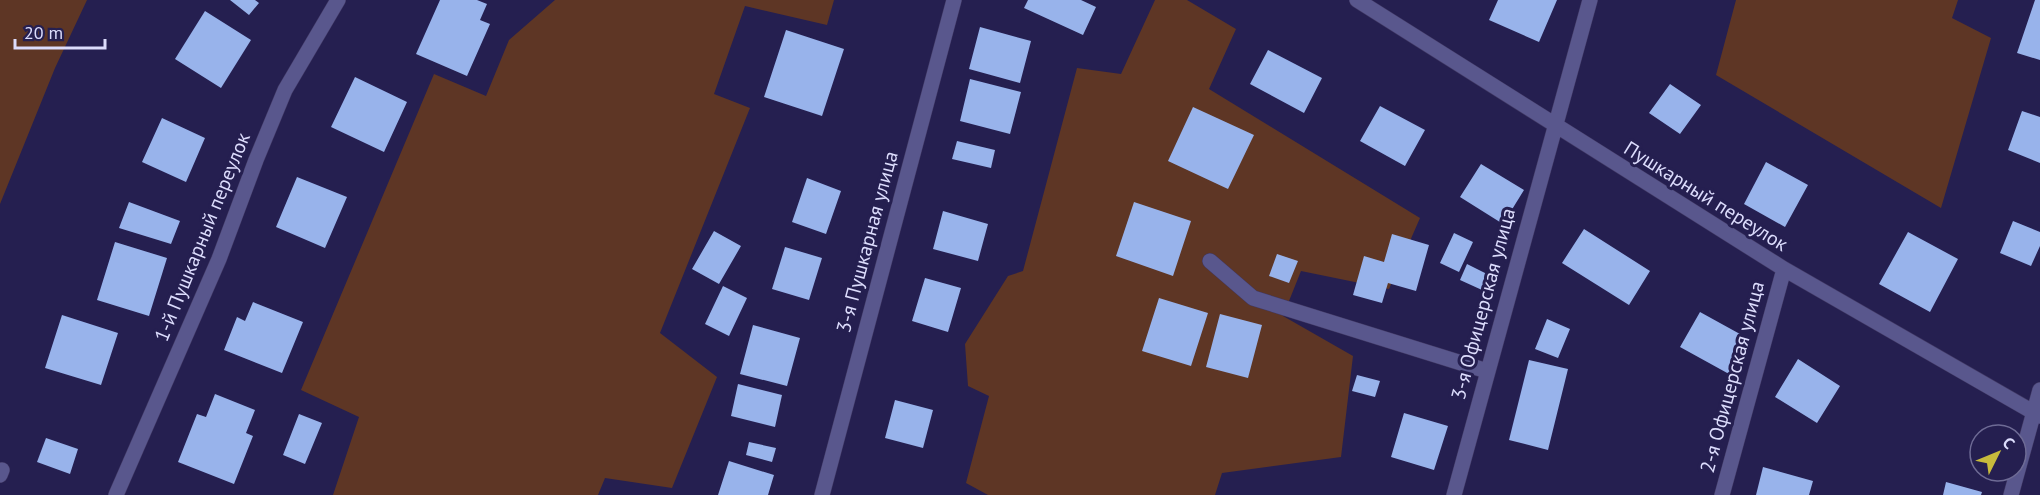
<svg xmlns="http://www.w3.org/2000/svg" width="2040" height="495" font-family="'PT Sans',sans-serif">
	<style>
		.green { fill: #5e3625 }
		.building { fill: #98b3eb }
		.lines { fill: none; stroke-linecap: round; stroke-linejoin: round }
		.minor-casing { stroke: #413964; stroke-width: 16 }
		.minor { stroke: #59578d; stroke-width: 15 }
		.labels { text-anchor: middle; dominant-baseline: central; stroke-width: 6; stroke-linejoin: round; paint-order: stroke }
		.street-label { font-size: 20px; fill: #dcdcfc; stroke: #251f50 }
	</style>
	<rect width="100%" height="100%" fill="#251f50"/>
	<path class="green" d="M0 0H87L55 68 0 204Z
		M555 0H834L827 25 745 6 714 94 750 108 660 333 717 377 672 488 605 478 598 495H333L359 417 301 390 434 74 486 96 509 40Z
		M1155 0H1187L1236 29 1209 89 1420 218 1389 289 1301 271 1283 316 1353 356 1341 457 1222 473 1215 495H988L966 483 989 396 968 386 965 344 1008 276 1023 271 1077 68 1121 74Z
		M1736 0H1958L1952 18 1991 38 1941 208 1716 75Z"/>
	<path class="building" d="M230 0H255L259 3 249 15Z
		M440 0H477L487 4 480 20 490 24 467 76 416 54Z
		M1028 0H1081L1096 7 1083 35 1024 8Z
		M1498 0H1557L1539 42 1489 20Z
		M2035 0H2040V60L2017 53Z
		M205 11 251 40 221 88 175 59Z
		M980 27 1031 41 1020 83 969 69Z
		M786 30 844 49 822 116 764 97Z
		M1268 50 1322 78 1304 113 1250 84Z
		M355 77 407 102 384 152 331 127Z
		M970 79 1021 92 1010 134 960 121Z
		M1670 84 1701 105 1680 134 1649 113Z
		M1380 106 1425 130 1405 166 1360 141Z
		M1193 107 1254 135 1228 189 1168 161Z
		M2022 111 2040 117V163L2008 150Z
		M162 118 205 138 186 182 142 162Z
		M957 141 995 150 991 168 952 159Z
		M1766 162 1808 185 1785 227 1744 204Z
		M1481 164 1524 190 1503 224 1460 197Z
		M297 177 347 197 325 248 276 227Z
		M807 178 841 191 826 234 792 222Z
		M129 202 180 221 171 244 119 228Z
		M1134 202 1191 221 1173 276 1116 256Z
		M943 211 988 224 978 261 933 249Z
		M2013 221 2040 232V246L2031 266 2000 253Z
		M1584 229 1650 271 1629 305 1562 263Z
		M714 231 741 246 719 284 692 269Z
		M1908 232 1958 259 1930 312 1879 284Z
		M1454 233 1473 242 1459 272 1440 263Z
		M1392 234 1429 245 1416 291 1388 283 1382 303 1353 295 1364 256 1384 262Z
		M115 242 167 258 149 316 97 300Z
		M785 247 822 258 809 300 772 289Z
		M1277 254 1298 261 1289 283 1269 276Z
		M1467 264 1489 275 1482 290 1460 280Z
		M925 278 961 288 948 332 912 321Z
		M723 286 747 298 729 336 705 324Z
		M1159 298 1208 313 1191 366 1142 351Z
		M253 302 303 322 282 373 224 350 237 317 245 321Z
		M1700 312 1749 339 1729 374 1680 347Z
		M1220 314 1262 325 1248 378 1206 367Z
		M62 315 118 333 101 385 45 368Z
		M1547 319 1570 329 1558 358 1535 349Z
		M753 325 800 338 787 386 740 374Z
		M1798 359 1840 386 1817 423 1775 397Z
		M1529 360 1568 369 1548 450 1509 440Z
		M1357 375 1380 381 1375 397 1352 391Z
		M738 384 782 395 775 427 731 416Z
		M215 394 255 410 246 433 253 436 234 484 178 462 197 414 206 417Z
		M895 400 933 410 923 448 885 438Z
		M1404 413 1448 426 1434 470 1391 457Z
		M299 414 322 423 305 464 283 455Z
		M46 438 78 449 70 474 37 462Z
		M749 442 776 448 772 462 746 455Z
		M729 461 774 475 768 495H718Z
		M1763 467 1813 481 1809 495H1756Z
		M1946 482 1982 492 1981 495H1943Z"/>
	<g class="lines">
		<defs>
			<path id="minor" d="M1357 0 1784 269 2040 416
				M1210 261 1253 298 1487 371
				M0 475 2 470
				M116 495 219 259 256 160 285 90 338 0
				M822 495 954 0
				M1454 495 1590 0
				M1722 495 1784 269
				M2011 495 2040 390"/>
		</defs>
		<use href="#minor" class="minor-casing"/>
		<use href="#minor" class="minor"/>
	</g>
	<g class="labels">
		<g class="street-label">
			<text transform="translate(1706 196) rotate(32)">Пушкарный переулок</text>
			<text transform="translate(202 237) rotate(-68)">1-й Пушкарный переулок</text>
			<text transform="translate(867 242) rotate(-75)">3-я Пушкарная улица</text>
			<text transform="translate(1483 304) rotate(-75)">3-я Офицерская улица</text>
			<text transform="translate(1732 377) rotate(-75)">2-я Офицерская улица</text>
		</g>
	</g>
	<g transform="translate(1998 453) rotate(47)"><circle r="28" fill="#251f50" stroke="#6e6b95" stroke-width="1.5"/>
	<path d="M0-4.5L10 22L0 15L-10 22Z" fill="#c7bb3c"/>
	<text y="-9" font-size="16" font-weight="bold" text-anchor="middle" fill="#dcdcfc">С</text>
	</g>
	<path d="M15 39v9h90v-9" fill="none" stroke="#dcdcfc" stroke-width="3"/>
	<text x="24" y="39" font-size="18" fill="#dcdcfc" stroke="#251f50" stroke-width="4.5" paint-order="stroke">20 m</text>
</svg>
